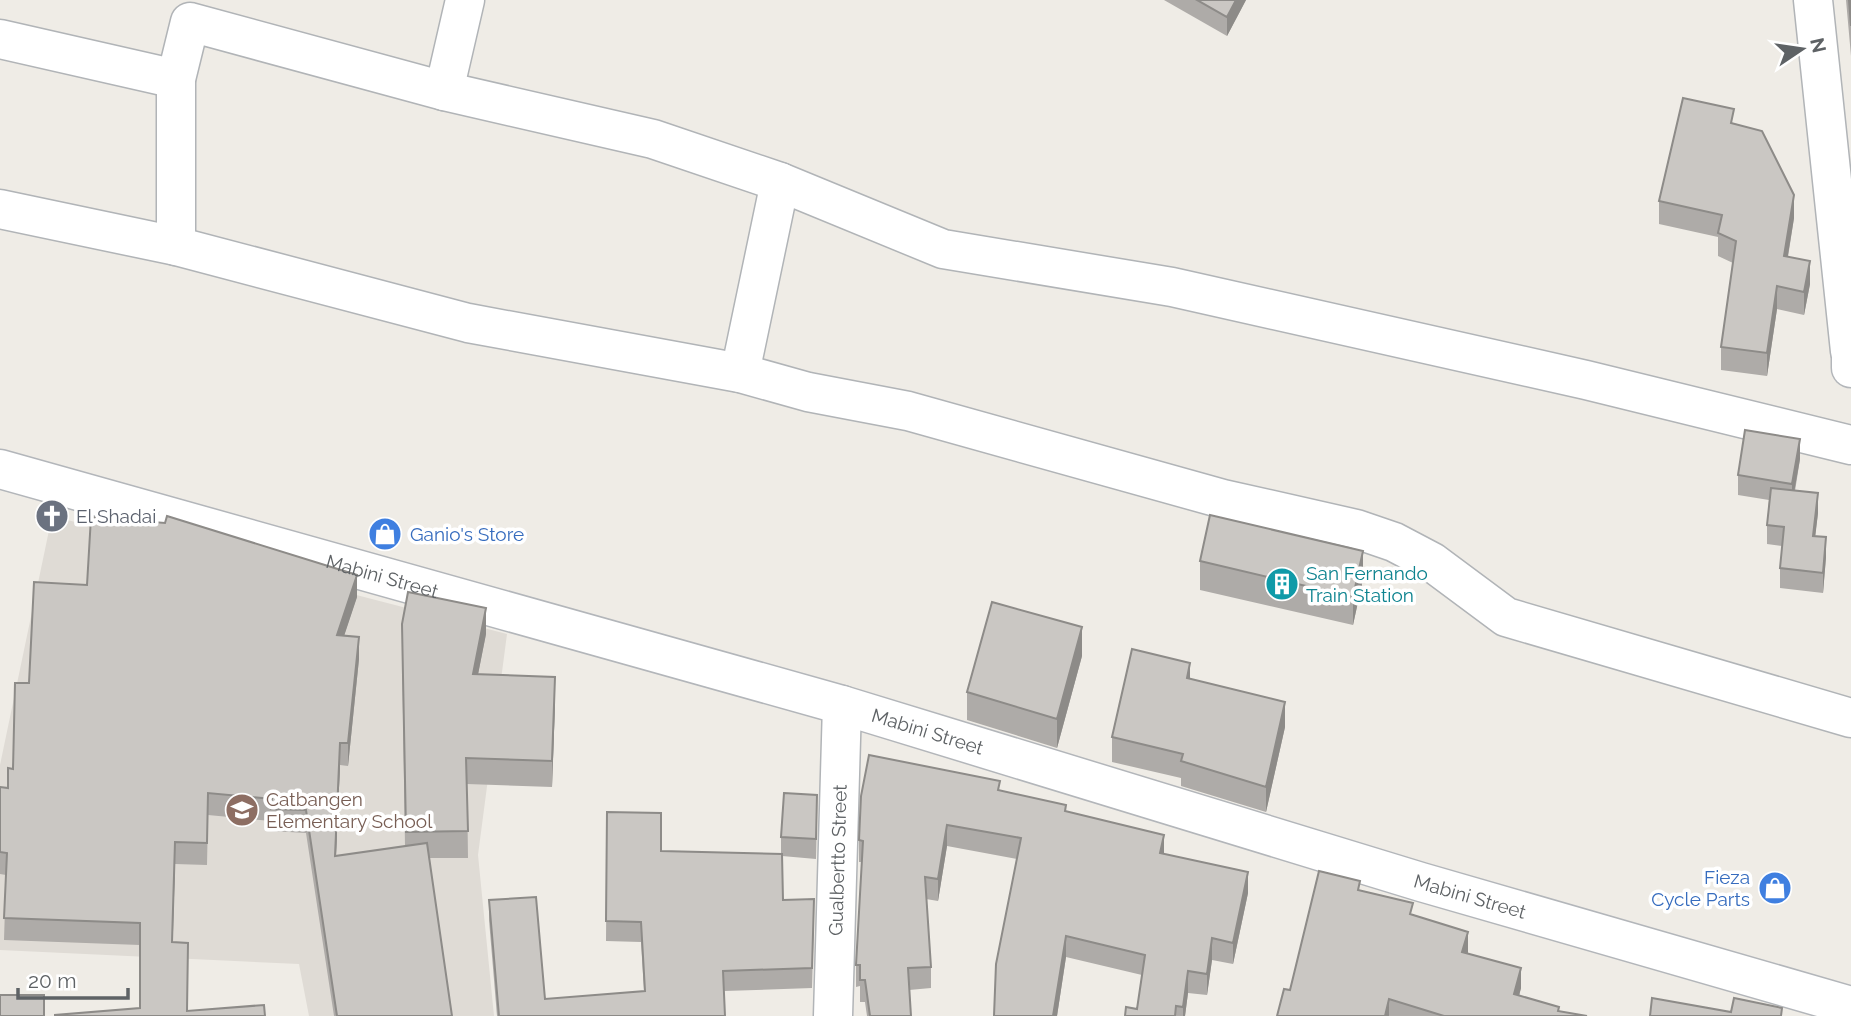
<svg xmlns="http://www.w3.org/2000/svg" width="1851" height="1016" font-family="Raleway,sans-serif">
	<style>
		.education { fill: #dfdbd5 }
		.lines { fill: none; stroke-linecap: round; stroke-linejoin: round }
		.street-casing { stroke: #b1b4b7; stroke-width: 41 }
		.secondary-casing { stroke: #b3b6ba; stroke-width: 41 }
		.street { stroke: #fff; stroke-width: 38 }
		.secondary { stroke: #fff; stroke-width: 38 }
		.wall { fill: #aeaba8 }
		.shaded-wall { fill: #8d8b88 }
		.building { fill: #cac7c3; stroke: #8d8b88; stroke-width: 2 }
		.labels { text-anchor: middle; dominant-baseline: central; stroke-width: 7; stroke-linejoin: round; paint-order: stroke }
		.worship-label { font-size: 19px; fill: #5b616d; stroke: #fff; text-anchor: start }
		.shop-label { font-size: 19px; fill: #366cbe; stroke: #fff; text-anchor: start }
		.culture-label { font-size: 19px; fill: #0d838f; stroke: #fff; text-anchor: start }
		.street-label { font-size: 19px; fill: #5e6265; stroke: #fff }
		.education-label { font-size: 19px; fill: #785e54; stroke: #fff; text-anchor: start }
	</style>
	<rect width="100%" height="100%" fill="#efece6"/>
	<path class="education" d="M52 516 507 634 478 855 494 1016H309L299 964 0 950V765Z"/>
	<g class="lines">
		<defs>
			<g id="street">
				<path d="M1813 0 1850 351"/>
				<path d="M0 39 176 79"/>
				<path d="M444 91 465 0"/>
				<path d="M0 209 176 246 468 323 740 373 808 392 908 411 1223 499 1356 529 1394 542 1432 562 1506 617 1851 718"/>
				<path d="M176 246V79L190 22 444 91 653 139 780 182 943 249 1172 287 1586 380 1851 445"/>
				<path d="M740 373 780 182"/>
				<path id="s1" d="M833 1016 842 705"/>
			</g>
			<g id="secondary">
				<path d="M1851 351V368"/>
				<path id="s2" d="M0 469 842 705 1421 882 1851 1006"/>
			</g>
		</defs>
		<use href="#street" class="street-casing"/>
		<use href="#secondary" class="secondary-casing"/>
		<use href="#street" class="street"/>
		<use href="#secondary" class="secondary"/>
	</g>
	<path class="wall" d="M1164 0H1246L1227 36Z
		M1846 0H1851V56Z
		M1734 124 1794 218 1788 257 1810 284 1804 315 1777 309 1767 376 1721 370V347L1733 263 1718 256V237L1659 224V201Z
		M1800 459 1795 491 1818 513 1815 536 1826 557 1823 593 1780 588V568L1782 546 1767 544V525L1769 500 1738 495V475Z
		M1200 561 1363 579 1353 625 1200 590Z
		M87 585 357 597 344 636 359 659 348 766 340 765 336 856 405 846 402 650 486 634 478 674 555 703 552 787 467 784 468 858H429L452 1016H334L306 833 271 831V821L208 815 207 865 175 864 172 942 187 1011 265 1016 140 1008V945L4 940 6 875 0 874V787L8 788 29 683Z
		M1082 656 1057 748 967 720V692Z
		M1190 679 1285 727 1266 812 1181 786V778L1112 762V737Z
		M1000 791 1066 812 1164 854 1248 893 1233 964 1212 960 1207 995 1188 993 1185 1016H1125L1137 1009 1142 975 1066 957 1057 1016H994L1017 859 947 846 938 901 926 899 931 967V988L909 990 911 1016H867L865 1002H860V986L856 987V965L862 862H859V840Z
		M607 812 661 851 781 854V837L817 815 816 859 782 856 783 900 814 919 812 988 724 991 725 1016H497L489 920V900L545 999 644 991 641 942 606 941Z
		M1360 890 1413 915 1468 952V954L1521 988 1519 996 1559 1011 1587 1016H1277L1290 990Z"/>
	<path class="shaded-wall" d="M1236 0H1246L1227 36V17Z
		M1794 195V218L1784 279V256Z
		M1810 261V284L1804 315V292Z
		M1777 286V309L1767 376V353Z
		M1800 439V459L1792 504V484Z
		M1818 493V513L1813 556V536Z
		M1826 537V557L1823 593V573Z
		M1363 551V579L1353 625V597Z
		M357 575V597L337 657V635Z
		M486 608V634L473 700V674Z
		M1082 627V656L1057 748V719Z
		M359 637V659L348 766V743Z
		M1190 663V688L1187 678Z
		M555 677V703L552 787V761Z
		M1285 702V727L1266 812V787Z
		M340 743V765L335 878V856Z
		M947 825V846L938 901V879Z
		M1164 835V856L1160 853Z
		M175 842V864L172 965V942Z
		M1248 872V893L1233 964V943Z
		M1468 932V952L1462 972V952Z
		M1066 936V957L1057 1016H1053Z
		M1212 938V960L1207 995V974Z
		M1521 968V988L1514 1014V994Z
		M1188 971V993L1185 1016H1183V1007Z
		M1389 999V1016H1385Z"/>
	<path class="building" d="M1197 0H1236L1227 17Z
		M1849 0H1851V26Z
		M1683 98 1734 109 1731 123 1762 131 1794 195 1784 256 1810 261 1804 292 1777 286 1767 353 1721 347 1736 241 1718 233 1722 215 1659 201Z
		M1745 430 1800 439 1792 484 1738 475Z
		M1771 488 1818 493 1813 536 1826 537 1823 573 1780 568 1784 527 1767 525Z
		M1210 515 1363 551 1353 597 1200 561Z
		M167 516 357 575 337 635 359 637 348 743H340L335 856 427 843 452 1016H337L306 810 271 809 272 799 208 793 207 843 175 842 172 942 188 943 187 1011 264 1005 265 1016H55V1015L140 1008V923L4 918 7 853 0 852V787L8 788V768L13 769 15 683H29L34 582 87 585 91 517 165 523Z
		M408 592 486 608 473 674 555 677 552 761 466 758 468 831 406 832 402 624Z
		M992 602 1082 627 1057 719 967 692Z
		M1132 649 1190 663 1187 678 1285 702 1266 787 1181 761 1183 754 1112 737Z
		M869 755 1000 781 998 790 1066 805 1065 811 1164 835 1160 853 1248 872 1233 943 1212 938 1207 974 1188 971 1183 1007 1176 1006 1175 1016H1125L1126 1007 1137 1009 1145 955 1066 936 1053 1016H994L996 964 1021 838 947 825 938 879 925 877 931 967 908 968 911 1016H870L865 980H860V965H856L863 841 859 840 861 796Z
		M784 793 817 795 816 839 781 837Z
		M607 812 661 813V851L782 854 783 900 814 899 812 968 723 971 725 1016H499L489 900 536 897 545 999 645 991 641 922 606 921Z
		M1319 871 1360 881 1358 890 1413 903 1410 914 1468 932 1462 952 1521 968 1514 994 1559 1007 1558 1011 1587 1016H1444L1389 999 1385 1016H1277L1284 989 1290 990Z
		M0 995H44V1016H0Z
		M1652 998 1731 1012 1734 998 1782 1008 1781 1016H1650Z"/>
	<defs>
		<symbol id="church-disc" viewBox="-11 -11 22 22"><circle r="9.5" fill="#6b7280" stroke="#fff"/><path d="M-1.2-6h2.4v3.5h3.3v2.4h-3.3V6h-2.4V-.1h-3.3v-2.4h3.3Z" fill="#fff"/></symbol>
		<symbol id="shop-disc" viewBox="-11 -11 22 22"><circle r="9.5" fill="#3f7fe0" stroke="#fff"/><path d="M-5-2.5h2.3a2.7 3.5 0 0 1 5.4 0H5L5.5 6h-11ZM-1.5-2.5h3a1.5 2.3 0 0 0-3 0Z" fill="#fff"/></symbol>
		<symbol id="building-disc" viewBox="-11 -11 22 22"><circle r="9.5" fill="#0f9aa8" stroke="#fff"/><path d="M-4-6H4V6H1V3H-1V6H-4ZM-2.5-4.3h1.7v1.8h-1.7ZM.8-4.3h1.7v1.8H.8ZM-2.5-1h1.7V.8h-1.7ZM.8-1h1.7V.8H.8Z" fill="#fff"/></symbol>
		<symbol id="school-disc" viewBox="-11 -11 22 22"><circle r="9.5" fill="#8d6e63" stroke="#fff"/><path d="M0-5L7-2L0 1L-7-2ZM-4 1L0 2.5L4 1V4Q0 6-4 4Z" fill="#fff"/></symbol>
	</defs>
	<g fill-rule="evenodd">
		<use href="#church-disc" x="33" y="497" width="38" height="38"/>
		<use href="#shop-disc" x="366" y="515" width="38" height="38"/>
		<use href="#building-disc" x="1263" y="565" width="38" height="38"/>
		<use href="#school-disc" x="223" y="791" width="38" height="38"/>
		<use href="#shop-disc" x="1756" y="869" width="38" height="38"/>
	</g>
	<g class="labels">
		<g class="worship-label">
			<text x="76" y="516">El Shadai</text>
		</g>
		<g class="shop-label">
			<text x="410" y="534">Ganio's Store</text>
			<text x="1750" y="877" text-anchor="end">Fieza<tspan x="1750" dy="22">Cycle Parts</tspan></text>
		</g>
		<g class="culture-label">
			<text x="1306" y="573">San Fernando<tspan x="1306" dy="22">Train Station</tspan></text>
		</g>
		<g class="street-label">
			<text stroke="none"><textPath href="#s2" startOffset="397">Mabini Street</textPath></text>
			<text stroke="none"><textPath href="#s2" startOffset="964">Mabini Street</textPath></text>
			<text stroke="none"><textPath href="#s1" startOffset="156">Gualbertto Street</textPath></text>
			<text stroke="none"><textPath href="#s2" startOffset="1531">Mabini Street</textPath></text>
		</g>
		<g class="education-label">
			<text x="266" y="799">Catbangen<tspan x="266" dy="22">Elementary School</tspan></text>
		</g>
	</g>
	<g transform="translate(1802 49) rotate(77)" stroke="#ffffff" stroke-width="5" paint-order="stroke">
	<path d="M0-5L12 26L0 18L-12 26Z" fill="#5e6265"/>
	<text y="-10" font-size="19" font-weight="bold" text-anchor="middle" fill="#5e6265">N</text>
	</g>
	<path d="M18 988v10h110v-10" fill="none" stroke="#5e6265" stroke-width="3.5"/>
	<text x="28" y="988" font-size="21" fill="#5e6265" stroke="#ffffff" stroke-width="5" paint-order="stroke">20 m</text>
</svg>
